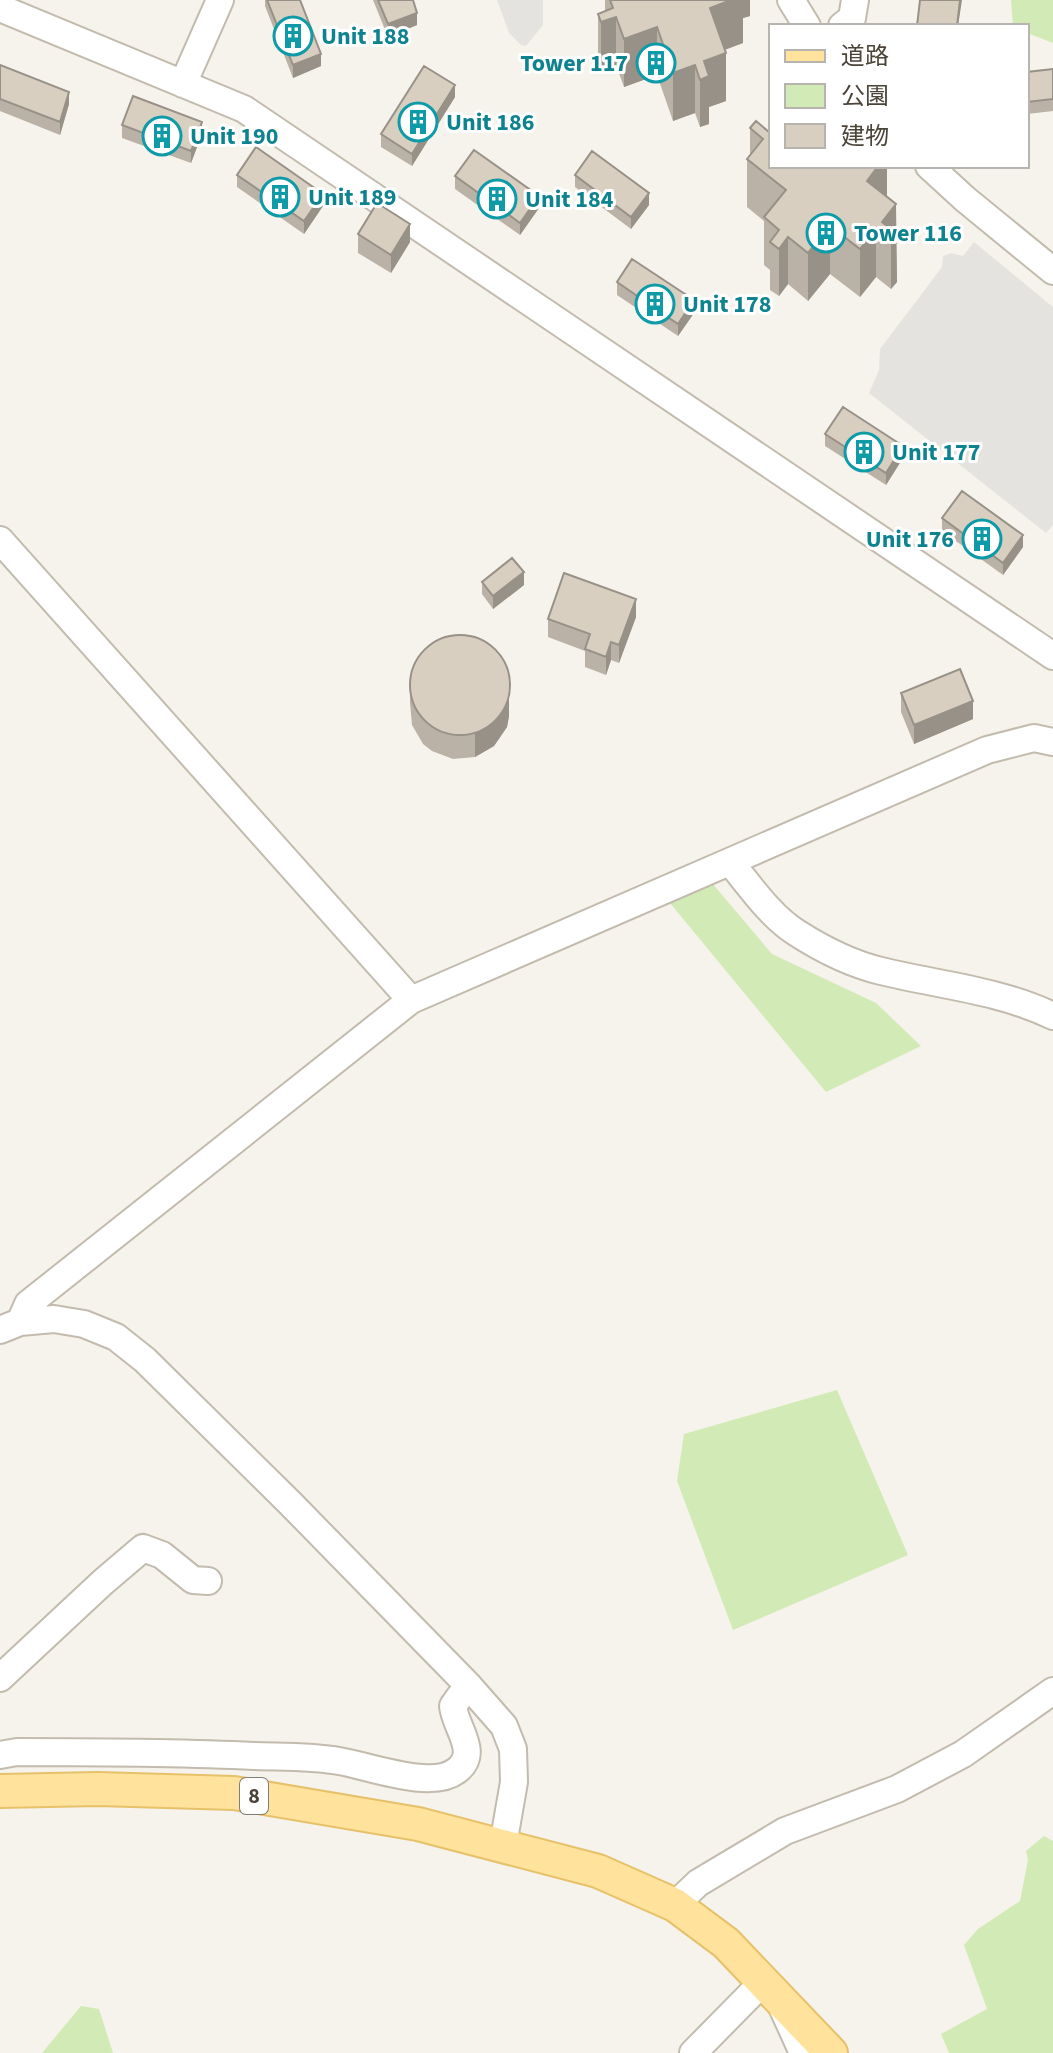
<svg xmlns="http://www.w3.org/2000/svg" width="1053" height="2053" font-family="'Source Sans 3','Noto Sans JP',sans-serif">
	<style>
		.green { fill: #d2eab5 }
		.parking { fill: #e5e3e0 }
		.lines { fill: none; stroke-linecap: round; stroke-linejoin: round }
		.minor-casing { stroke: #c2bbae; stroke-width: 30 }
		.major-casing { stroke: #e6c16a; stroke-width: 36 }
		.minor { stroke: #fff; stroke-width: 26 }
		.major { stroke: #ffe39c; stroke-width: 32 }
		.wall { fill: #bab2a6 }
		.shaded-wall { fill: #979187 }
		.building { fill: #d8cfc1; stroke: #979187; stroke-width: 2 }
		.labels { text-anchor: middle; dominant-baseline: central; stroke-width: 6; stroke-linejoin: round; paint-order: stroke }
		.shield { fill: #fff; stroke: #817c74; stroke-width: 2 }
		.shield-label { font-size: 22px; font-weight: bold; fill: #4b4439 }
		.culture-label { font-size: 24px; font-weight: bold; fill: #0d838f; stroke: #fff; text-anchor: start }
	</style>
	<rect width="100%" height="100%" fill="#f6f3ec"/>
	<path class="green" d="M1011 0H1053V43L1027 33V26H1013Z
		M712 883 772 954 876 1003 921 1046 826 1092 670 903Z
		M837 1390 908 1555 733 1630 677 1481 684 1434Z
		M1044 1836 1053 1841V2053H949L941 2034 987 2009 964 1945 978 1929 1020 1901 1028 1860 1026 1851Z
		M81 2006 99 2009 113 2053H42Z"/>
	<path class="parking" d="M497 0H543V25L526 46 521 45 509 33Z
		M974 242 1053 307V525L1046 533 869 393 879 370 880 349 942 267 943 256 951 253 963 256Z"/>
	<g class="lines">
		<defs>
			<path id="minor" d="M791 0 807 26
				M0 8 244 109 1053 656
				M842 26 852 18 855 0
				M183 84 220 0
				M929 166 965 199 1053 271
				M0 540 411 1000
				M730 862C750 886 770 916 797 933 822 949 852 964 881 971 938 985 999 990 1053 1016
				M20 1322 28 1304 411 1000 987 750 1034 738 1053 742
				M0 1330 20 1322 54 1319 84 1324 116 1337 145 1360 291 1504 468 1685 504 1726 513 1749 514 1782 503 1845
				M0 1678 103 1582 143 1548 162 1555 193 1580 208 1581
				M0 1755 17 1752C96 1752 175 1752 254 1756 282 1757 311 1756 339 1761 369 1766 431 1790 456 1771 481 1753 455 1728 453 1706L468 1685
				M675 1905 698 1883 785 1831 897 1789 963 1754 1053 1691
				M783 2009 803 2053
				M693 2053 763 1982"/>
			<path id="major" d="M0 1791 98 1789 234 1793 418 1824 598 1871 675 1905 726 1943 831 2053"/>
		</defs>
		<use href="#minor" class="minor-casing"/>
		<use href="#major" class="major-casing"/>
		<use href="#minor" class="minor"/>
		<use href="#major" class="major"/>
	</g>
	<path class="wall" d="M265 0H300L321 66 293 78 265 6Z
		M373 0H413L417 25 388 37Z
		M605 0H750V16L743 18V43L725 50 726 101 709 107V124L700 127 695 113 673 121 657 75 624 87 616 65 601 70 598 61V14L605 11Z
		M0 65 69 104 60 135 0 111Z
		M1053 69V111L1027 114V72Z
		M455 97 412 166 381 147V134Z
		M122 125 202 134 191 163 122 138Z
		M750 128 769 132 887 166V197L896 234 897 282 891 289 876 277 860 297 830 274 808 301 788 284 779 296 770 290V270L764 265V221L747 207V159L750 155Z
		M237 175 323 206 304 234 237 187Z
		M575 175 649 205 631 229 575 187Z
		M455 176 539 208 520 235 455 189Z
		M358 234 410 242 391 273 358 253Z
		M617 282 694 313 678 336 617 295Z
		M825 434 903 458 886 485 825 446Z
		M942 518 1023 547 1003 575 942 531Z
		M482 582 524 585 493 609 482 594Z
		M636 617 619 663 611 660 606 675 585 667V651L548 637V619Z
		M410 679 509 716 507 727 494 746 475 757 453 759 432 751 423 744 412 725 410 703Z
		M901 693 973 719 914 744 901 712Z"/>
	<path class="shaded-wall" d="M731 0H750V16L743 18V43L710 55V8Z
		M960 0H962L958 26H957Z
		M417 13V25L388 37V24Z
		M616 17V65L601 70V22Z
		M657 27V75L624 87V39Z
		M726 53V101L709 107V124L700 127V80L704 61Z
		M321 54V66L293 78V65Z
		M695 65V113L673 121V73Z
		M455 85V97L412 166V154Z
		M69 92V104L60 135V122Z
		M202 122V134L191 163V151Z
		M878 166H887V202L867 181Z
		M649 193V205L631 229V217Z
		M323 194V206L304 234V221Z
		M539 196V208L520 235V223Z
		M896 204 897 282 891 289V241L882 222Z
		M410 224V242L391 273V255Z
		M830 226V274L808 301V253Z
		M876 229V277L860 297V249Z
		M788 237V284L779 296V249Z
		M694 300V313L678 336V324Z
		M903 446V458L886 485V473Z
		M1023 535V547L1003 575V563Z
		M524 572V585L493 609V596Z
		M636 599V617L619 663V645Z
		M611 642V660L606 675V657Z
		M509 692V716L507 727 494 746 475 757V733Z
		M973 701V719L914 744V725Z"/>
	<path class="building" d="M267 0H300L321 54 293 65Z
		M378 0H413L417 13 388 24Z
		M610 0H731L710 8 726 53 704 61 709 76 700 80 695 65 673 73 657 27 624 39 616 17 601 22 598 14 613 8Z
		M920 0H960L957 26H917Z
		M0 65 69 92 60 122 0 99Z
		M424 66 455 85 412 154 381 134Z
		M1053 69V99L1027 102V72Z
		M133 96 202 122 191 151 122 125Z
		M756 121 769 132 771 129V166H878L867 181 896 204 882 222 897 234 891 241 876 229 860 249 830 226 808 253 788 237 779 249 770 242 779 230 764 217 786 190 747 159 763 139 750 128Z
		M256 147 323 194 304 221 237 175Z
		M474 150 539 196 520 223 455 176Z
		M592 151 649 193 631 217 575 175Z
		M377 203 410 224 391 255 358 234Z
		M632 259 694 300 678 324 617 282Z
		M843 407 903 446 886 473 825 434Z
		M962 491 1023 535 1003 563 942 518Z
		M512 558 524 572 493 596 482 582Z
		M564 573 636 599 619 645 611 642 606 657 585 649 590 634 548 619Z
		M410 685a50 50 0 1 1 100 0a50 50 0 1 1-100 0Z
		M960 669 973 701 914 725 901 693Z"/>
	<defs>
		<symbol id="building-ring" viewBox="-11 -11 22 22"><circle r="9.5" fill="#fff" stroke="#0f9aa8" stroke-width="1.5"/><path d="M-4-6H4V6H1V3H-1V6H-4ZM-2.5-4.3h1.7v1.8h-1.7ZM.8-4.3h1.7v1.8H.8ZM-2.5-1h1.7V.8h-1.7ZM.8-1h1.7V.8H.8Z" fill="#0f9aa8"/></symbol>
	</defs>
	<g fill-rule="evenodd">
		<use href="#building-ring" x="271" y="14" width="44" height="44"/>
		<use href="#building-ring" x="634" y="41" width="44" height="44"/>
		<use href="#building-ring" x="396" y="100" width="44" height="44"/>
		<use href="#building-ring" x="140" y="114" width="44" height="44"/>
		<use href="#building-ring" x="258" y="175" width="44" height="44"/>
		<use href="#building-ring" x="475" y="177" width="44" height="44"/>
		<use href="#building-ring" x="804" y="211" width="44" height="44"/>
		<use href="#building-ring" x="633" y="282" width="44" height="44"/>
		<use href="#building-ring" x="842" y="430" width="44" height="44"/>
		<use href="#building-ring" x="960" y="517" width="44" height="44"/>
	</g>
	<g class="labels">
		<rect class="shield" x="240" y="1778" width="28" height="36" rx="6"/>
		<g class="shield-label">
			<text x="254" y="1796">8</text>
		</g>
		<g class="culture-label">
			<text x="321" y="36">Unit 188</text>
			<text x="628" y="63" text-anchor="end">Tower 117</text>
			<text x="446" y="122">Unit 186</text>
			<text x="190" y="136">Unit 190</text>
			<text x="308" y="197">Unit 189</text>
			<text x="525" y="199">Unit 184</text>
			<text x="854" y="233">Tower 116</text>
			<text x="683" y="304">Unit 178</text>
			<text x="892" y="452">Unit 177</text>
			<text x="954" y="539" text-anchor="end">Unit 176</text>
		</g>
	</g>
	<rect x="769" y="24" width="260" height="144" fill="#ffffff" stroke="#b7b4b0" stroke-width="2"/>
	<rect x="785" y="50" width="40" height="12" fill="#ffe39c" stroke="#b7b4b0" stroke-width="2"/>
	<text x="841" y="64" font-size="24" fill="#4b4439">道路</text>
	<rect x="785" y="84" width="40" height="24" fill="#d2eab5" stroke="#b7b4b0" stroke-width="2"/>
	<text x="841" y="104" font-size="24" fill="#4b4439">公園</text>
	<rect x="785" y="124" width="40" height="24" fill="#d8cfc1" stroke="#b7b4b0" stroke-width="2"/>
	<text x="841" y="144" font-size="24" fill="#4b4439">建物</text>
</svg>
